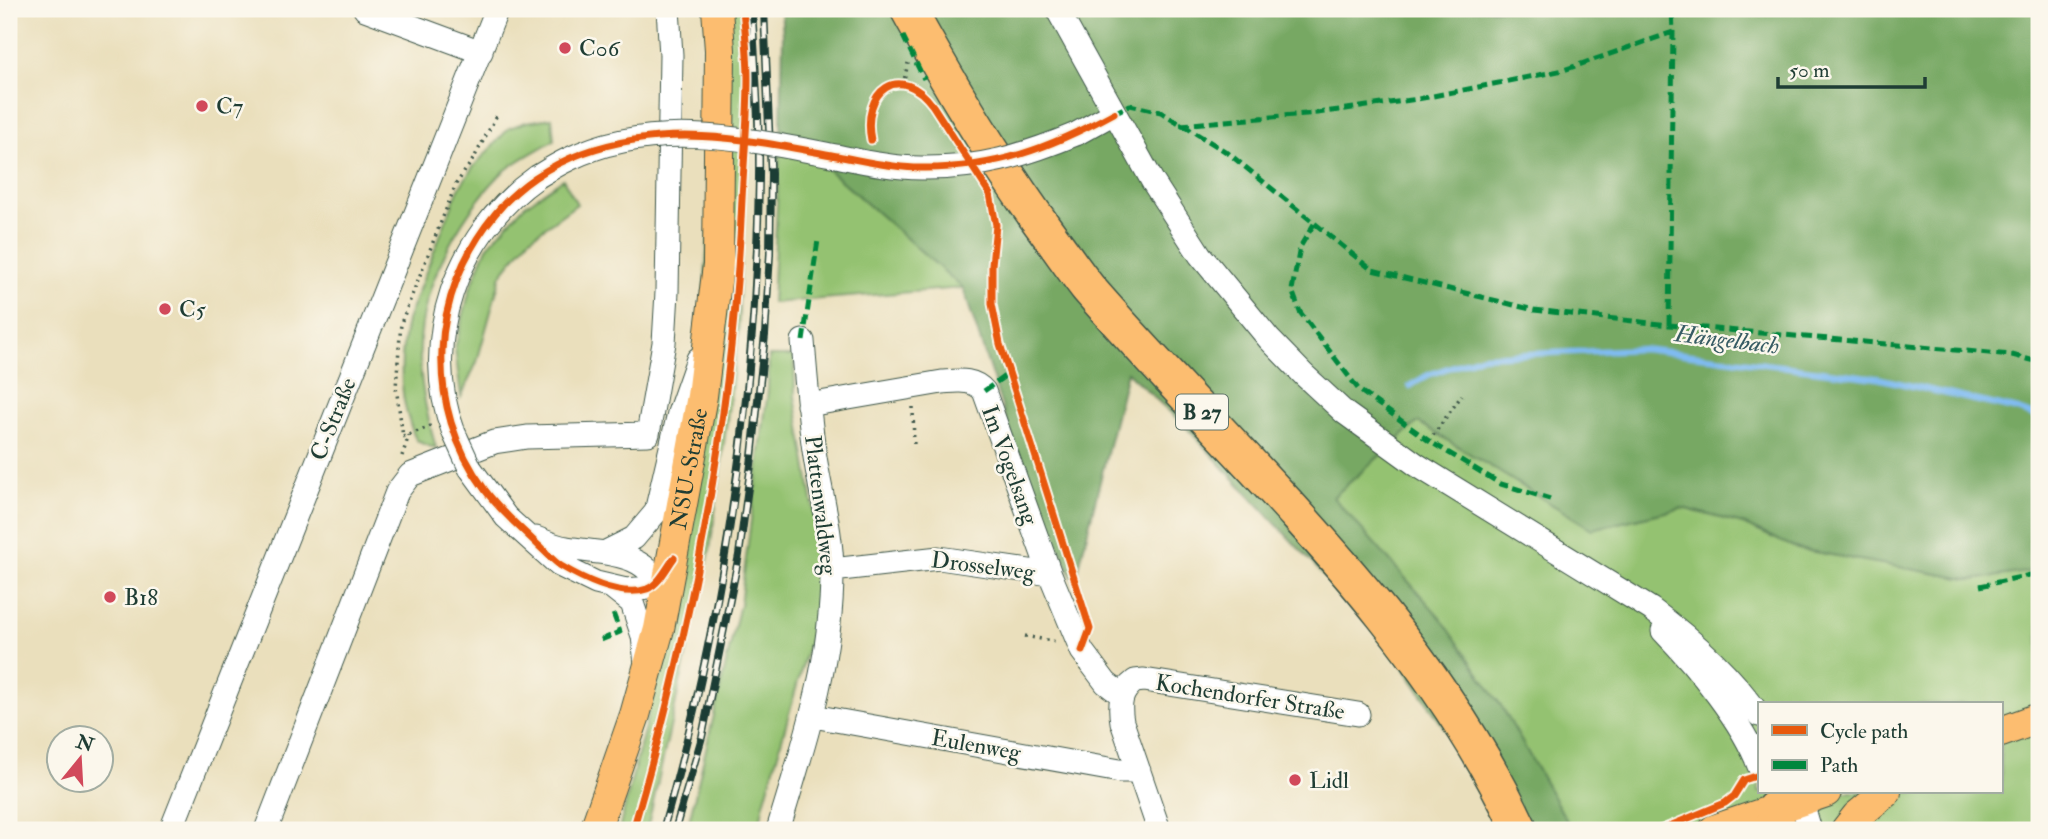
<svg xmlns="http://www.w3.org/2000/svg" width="2048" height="839" font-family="'IM FELL Double Pica',serif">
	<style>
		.green { fill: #94c271; stroke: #5a8052; stroke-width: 2; fill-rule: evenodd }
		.forest { fill: #77a863; stroke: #4b724c; stroke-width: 2 }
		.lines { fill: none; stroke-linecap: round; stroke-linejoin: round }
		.stream { stroke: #7fbbf2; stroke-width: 6 }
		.minor-casing { stroke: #3d5548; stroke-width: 25 }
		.major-casing { stroke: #3d5548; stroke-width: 32 }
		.highway-casing { stroke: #3d5548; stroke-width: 38 }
		.path { stroke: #3d5548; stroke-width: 3.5; stroke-dasharray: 2 5; stroke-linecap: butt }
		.minor { stroke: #fff; stroke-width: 23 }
		.major { stroke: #fcbd6f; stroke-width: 30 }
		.highway { stroke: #fcbd6f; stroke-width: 35 }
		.rail-casing { stroke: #1f3d34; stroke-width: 8 }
		.rail { stroke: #fbf7ec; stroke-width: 5; stroke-dasharray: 16; stroke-linecap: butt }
		.minor-bridge-casing { stroke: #3d5548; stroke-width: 25; stroke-linecap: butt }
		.minor-bridge { stroke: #fff; stroke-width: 23 }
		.quiet { stroke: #00873e; stroke-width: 5; stroke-dasharray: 10 5; stroke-linecap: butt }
		.cycleway-casing { stroke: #fbf7ec; stroke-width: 11 }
		.cycleway { stroke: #e8590c; stroke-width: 7 }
		.poi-dot { fill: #d1495b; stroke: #fbf7ec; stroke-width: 2.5 }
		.labels { text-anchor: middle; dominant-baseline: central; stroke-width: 5; stroke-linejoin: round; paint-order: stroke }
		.shield { fill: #fbf7ec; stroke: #61756b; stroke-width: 2 }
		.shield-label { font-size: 21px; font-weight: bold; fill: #1f3d34 }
		.poi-label { font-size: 23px; fill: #1f3d34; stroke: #fbf7ec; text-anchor: start }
		.street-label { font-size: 23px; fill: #1f3d34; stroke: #fbf7ec }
		.water-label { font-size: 24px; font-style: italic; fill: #375c64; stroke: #fbf7ec }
	</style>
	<rect width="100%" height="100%" fill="#fbf7ec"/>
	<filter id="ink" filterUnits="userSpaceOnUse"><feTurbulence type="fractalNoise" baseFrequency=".0143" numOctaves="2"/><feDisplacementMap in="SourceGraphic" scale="14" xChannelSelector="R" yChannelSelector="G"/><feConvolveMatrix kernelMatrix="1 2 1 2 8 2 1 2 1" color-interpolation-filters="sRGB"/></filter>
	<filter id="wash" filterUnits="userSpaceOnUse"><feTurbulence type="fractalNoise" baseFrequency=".00686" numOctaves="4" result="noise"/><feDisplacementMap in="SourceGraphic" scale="28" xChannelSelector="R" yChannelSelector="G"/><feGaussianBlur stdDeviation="1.57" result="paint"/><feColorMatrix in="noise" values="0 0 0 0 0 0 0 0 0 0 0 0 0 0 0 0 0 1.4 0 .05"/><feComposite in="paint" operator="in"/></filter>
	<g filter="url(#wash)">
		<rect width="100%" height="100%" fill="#eadfbc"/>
		<path class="green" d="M726 9H746L747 35 738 336 710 550 647 830H619L681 584Z
			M552 118 554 140C537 151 514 161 500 175 458 218 421 287 420 347 419 382 427 415 436 448 429 446 421 445 416 439 413 435 412 428 410 424 398 390 400 355 407 320L458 190 473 167 509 128 526 122Z
			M781 128 963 288 772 303Z
			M563 179 577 204 529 239 501 275 477 362 461 397 455 348 470 289 487 247 524 206Z
			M769 356H794L795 397 821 553 816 617 763 807 759 830H687L740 604 768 390Z
			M1418 422 1592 529 1682 508 1743 524 1798 549 1972 580 2039 570V830H1572L1553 798 1333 497ZM1759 704H2001V792H1759Z"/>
		<path class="forest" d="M781 9H2039V570L1972 580 1798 549 1743 524 1683 508 1592 529 1418 422 1333 497 1441 618 1502 707 1572 830H1503L1495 804 1391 648 1187 428 1127 372 1075 583 1019 458 963 288 781 128 783 35Z"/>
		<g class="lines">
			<path class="stream" d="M1410 386 1428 375 1482 356 1643 349 1877 378 2018 410 2039 418"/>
		</g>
	</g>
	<g filter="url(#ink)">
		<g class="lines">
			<defs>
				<path id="minor" d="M365 9 481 52
					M1057 9 1153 182 1200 255 1269 339 1304 375 1345 413 1417 465 1651 609C1693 640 1730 673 1759 715
					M1076 134 1114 113
					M808 405 942 382C958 381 973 378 984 391L1050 574 1082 651 1106 683 1122 695
					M454 433C418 341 457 233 537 177
					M470 468 506 517 559 565 596 583 626 590 649 588 658 581 670 564
					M536 538C546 542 557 547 567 548 603 554 651 550 662 595
					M606 552 634 538 656 512 679 413 698 359
					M832 570 939 558 1050 574
					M613 588 632 603 643 636 646 664
					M1663 631C1696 665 1743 722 1759 766
					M813 716 1120 771H1139
					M1799 792 1810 830
					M171 830 497 9
					M266 830 397 492 410 475 494 442 527 437 648 434 664 343 667 292 671 55 668 9
					M778 830C804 744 832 663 832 572 832 533 821 495 815 457 809 418 806 380 803 341
					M1159 830 1122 722C1119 704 1120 692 1135 681L1144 680 1358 714"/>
				<g id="major">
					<path d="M2001 732 2039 718"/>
					<path id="s1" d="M595 830 635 715 659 629 702 396 718 265 720 50 717 9"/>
					<path d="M1714 830 1826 792"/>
					<path d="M1846 830 1857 816 1886 792"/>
				</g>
				<path id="highway" d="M908 9C950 86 995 161 1047 232 1061 251 1074 270 1088 288 1240 463 1421 617 1520 830
					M1774 809 1779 830"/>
			</defs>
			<use href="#minor" class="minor-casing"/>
			<use href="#major" class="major-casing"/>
			<use href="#highway" class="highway-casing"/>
			<path class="path" d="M903 85 908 63
				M871 140C863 101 883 70 924 93
				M992 203 996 225 992 265V304L1000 344 1059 531
				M913 407 914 449
				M431 426 403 437 396 387 401 323 456 184 474 158 498 113
				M1429 441 1462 395
				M402 456 409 435
				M1025 636 1057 642"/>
			<use href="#minor" class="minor"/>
			<use href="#major" class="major"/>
			<use href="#highway" class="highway"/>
			<defs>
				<path id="rail" d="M663 830C724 615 756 402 759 178 760 122 755 65 752 9
					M675 830 702 737 739 555 752 457 765 335 770 254 771 174 764 9"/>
			</defs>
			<use href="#rail" class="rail-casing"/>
			<use href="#rail" class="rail"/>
			<defs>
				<path id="minor-bridge" d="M537 177C547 171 558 164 569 159 650 119 742 138 826 154 857 160 889 168 921 168 979 169 1023 156 1076 134
					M454 433 470 468"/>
			</defs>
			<use href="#minor-bridge" class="minor-bridge-casing"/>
			<use href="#minor-bridge" class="minor-bridge"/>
			<path class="quiet" d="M903 36 924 79
				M1114 113 1130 105 1161 112 1228 153 1372 270 1534 310 1669 325 2012 355 2039 362
				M1180 125 1317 113 1418 99 1564 70 1673 32 1672 9
				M1314 224 1300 247 1292 290 1300 312 1359 390 1429 441 1501 484 1550 499
				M1669 325 1673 32
				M803 341 818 240
				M984 391 1009 373
				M1980 586 2039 573
				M601 640 620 632 613 613"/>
			<defs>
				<path id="cycleway" d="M871 140C861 91 900 61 933 106L990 194 996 225 992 265V304L1000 344 1090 629 1082 651
					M674 558C666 569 659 584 647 589 620 598 583 579 561 566 553 561 546 552 539 546 520 527 501 512 485 490 423 406 429 294 495 214 518 186 550 165 583 153 670 122 750 140 837 156 865 161 893 168 920 168 995 169 1050 148 1114 113
					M633 830C693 625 733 413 742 199 744 159 748 118 748 78 748 55 745 32 743 9
					M1660 830 1725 803 1734 796 1744 780 1759 775"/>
			</defs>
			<use href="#cycleway" class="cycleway-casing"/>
			<use href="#cycleway" class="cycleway"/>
		</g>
	</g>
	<g class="poi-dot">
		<circle cx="565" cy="48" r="7"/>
		<circle cx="202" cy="106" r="7"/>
		<circle cx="165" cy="309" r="7"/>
		<circle cx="110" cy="597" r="7"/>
		<circle cx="1295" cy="780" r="7"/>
	</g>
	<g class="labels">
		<rect class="shield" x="1176" y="394.5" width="52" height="35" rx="5"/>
		<g class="shield-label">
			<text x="1202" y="412">B 27</text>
		</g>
		<g class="poi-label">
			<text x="579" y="48">C06</text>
			<text x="216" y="106">C7</text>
			<text x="179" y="309">C5</text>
			<text x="124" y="597">B18</text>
			<text x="1309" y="780">Lidl</text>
		</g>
		<g class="street-label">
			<text transform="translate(333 419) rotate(-68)">C-Straße</text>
			<text transform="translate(1010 465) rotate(70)">Im Vogelsang</text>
			<text stroke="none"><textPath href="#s1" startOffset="374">NSU-Straße</textPath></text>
			<text transform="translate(821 505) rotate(83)">Plattenwaldweg</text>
			<text transform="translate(983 566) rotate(7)">Drosselweg</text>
			<text transform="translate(1250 697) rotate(9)">Kochendorfer Straße</text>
			<text transform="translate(976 745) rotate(10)">Eulenweg</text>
		</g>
		<g class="water-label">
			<text transform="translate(1727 340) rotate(7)">Hängelbach</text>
		</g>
	</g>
	<rect width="2048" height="839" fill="none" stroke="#fbf7ec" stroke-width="35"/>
	<rect x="1758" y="702" width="245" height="91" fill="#fbf7ec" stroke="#a3ada2" stroke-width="2"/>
	<rect x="1772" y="725" width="35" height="10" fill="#e8590c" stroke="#a3ada2" stroke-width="2"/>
	<text x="1820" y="738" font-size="21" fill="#1f3d34">Cycle path</text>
	<rect x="1772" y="760" width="35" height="10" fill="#00873e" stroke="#a3ada2" stroke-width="2"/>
	<text x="1820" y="772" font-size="21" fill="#1f3d34">Path</text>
	<g transform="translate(80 759) rotate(18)"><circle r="33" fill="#fbf7ec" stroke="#a3ada2" stroke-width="2"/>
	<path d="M0-5L12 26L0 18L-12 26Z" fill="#d1495b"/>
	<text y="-10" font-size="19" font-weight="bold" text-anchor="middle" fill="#1f3d34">N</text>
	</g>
	<path d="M1778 77v10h147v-10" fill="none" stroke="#1f3d34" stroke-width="3.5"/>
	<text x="1789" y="77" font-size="21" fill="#1f3d34" stroke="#fbf7ec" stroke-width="5" paint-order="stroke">50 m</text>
</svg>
